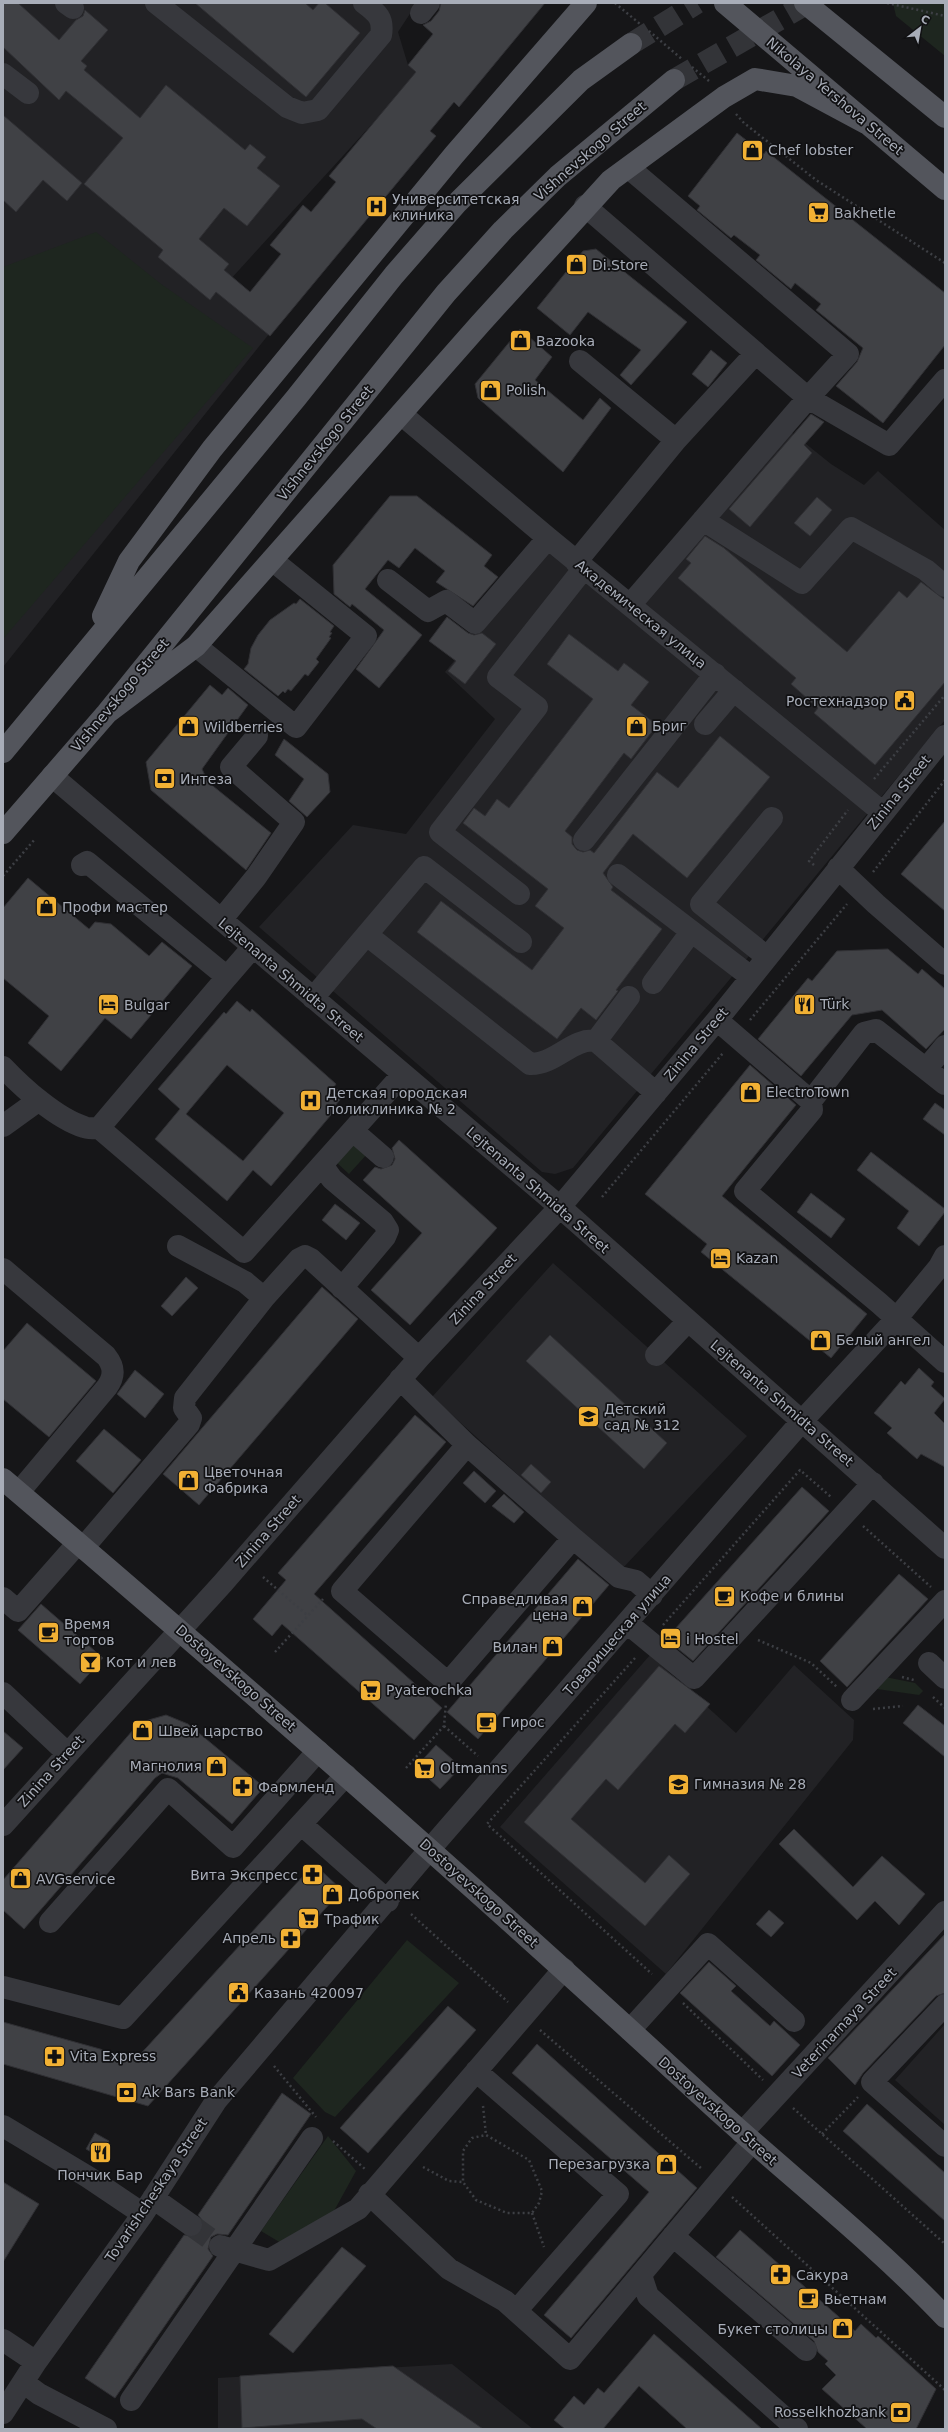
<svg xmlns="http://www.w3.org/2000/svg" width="948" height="2432" font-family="'DejaVu Sans',sans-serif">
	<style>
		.built { fill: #222225 }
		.green { fill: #1e261f }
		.building { fill: #404145; stroke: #303034; fill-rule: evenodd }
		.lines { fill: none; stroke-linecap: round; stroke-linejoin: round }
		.minor-tunnel { stroke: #333438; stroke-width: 22; stroke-dasharray: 22 11; stroke-linecap: butt }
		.major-tunnel { stroke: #333438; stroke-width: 22; stroke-dasharray: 22 11; stroke-linecap: butt }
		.path { stroke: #3d3f44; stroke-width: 2.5; stroke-dasharray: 2 3; stroke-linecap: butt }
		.minor { stroke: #37383d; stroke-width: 22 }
		.major { stroke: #53555c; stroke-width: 22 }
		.labels { text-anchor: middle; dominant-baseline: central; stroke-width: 3.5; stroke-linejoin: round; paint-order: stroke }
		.street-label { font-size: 14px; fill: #a8adb8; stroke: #111113 }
		.poi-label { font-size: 14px; fill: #a8adb8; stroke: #111113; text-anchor: start }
	</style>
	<rect width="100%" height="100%" fill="#161618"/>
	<path class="built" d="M3 3H417L398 32 408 65 416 72 393 101 229 281 277 324 3 667Z
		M785 427 831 464 864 485 878 471 945 530V720L573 1168 555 1174 542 1172 259 927 353 825 406 834 495 719 445 672 557 535 641 603Z
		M553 1263 747 1436 622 1569 432 1397Z
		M650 1655 736 1733 794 1665 854 1720 853 1740 666 1974 500 1827Z
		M945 2024V2125L895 2080Z
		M452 2364 533 2429H218V2378Z"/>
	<path class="green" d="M893 3H945V56L896 16Z
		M96 232 161 284 253 348 3 639V267Z
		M355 1141 368 1153 349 1174 336 1162Z
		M880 1676 915 1683 923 1691 919 1695 870 1688Z
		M407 1940 459 1983 335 2117 325 2112 293 2078Z
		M328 2136 356 2171 334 2211 281 2243 261 2231Z"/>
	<path class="building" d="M3 3H18L59 40 76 20 83 16 85 10 108 30 81 61 87 66 84 70 140 118 166 85 245 150 250 144 266 157 257 168 280 186 247 226 224 208 199 239 229 264 224 270 250 292 281 254 270 245 303 205 311 212 336 182 329 176 416 72 408 65 433 34 423 25 431 21 439 11 441 3H545L459 107 454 102 430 131 436 136 270 336 216 292 210 300 158 257 163 250 84 184 123 138 66 91 59 100 3 47Z
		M195 3H305L313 10 319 3H325L360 33 306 97Z
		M3 115 82 183 67 201 43 180 16 212 3 200Z
		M737 133 764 154 766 151 945 293V345L883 423 836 386 857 362 863 348 816 310 821 304 795 283 791 289 756 260 760 255 734 235 731 238 697 210 700 206 688 196Z
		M596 249 687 322 631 385 620 375 641 350 588 312 570 335 537 308 583 251Z
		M520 329 552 357 535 380 583 420 600 398 611 408 563 472 478 398 475 384Z
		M711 350 727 363 708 387 692 374Z
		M811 414 824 422 804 445 812 453 750 527 729 509Z
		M390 496H417L492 555 484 566 498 577 473 606 436 582 445 571 415 548 399 568 388 560 365 589 422 635 379 688 356 669 384 630 352 604 350 607 334 594 333 565Z
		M817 497 832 510 810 536 794 523Z
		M705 536 724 548 847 652 899 591 907 598 921 582 945 600V682L875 765 814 713 818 708 791 684 796 678 678 578 691 563 686 559Z
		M300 599 334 626 330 632 332 633 329 637 331 638 316 659 319 662 308 676 305 674 291 691 288 689 285 693 283 691 278 696 244 669 248 664 251 648 258 635 270 620 294 603 296 604Z
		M447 617 468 633 474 635 482 633 496 644 465 684 448 671 456 661 429 641Z
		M569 634 618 671 624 663 649 682 631 705 657 725 631 759 624 753 565 831 572 837V844L577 850 583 852 590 850 594 853 657 772 678 788 720 736 770 777 687 878 633 834 603 873 613 887 611 890 662 929 616 990 618 991 596 1020 581 1008 557 1039 417 932 441 901 532 970 564 928 535 906 548 889 463 823 474 808 485 816 497 799 509 808 593 699 547 664Z
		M210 685 222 695 228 688 248 705 202 769 208 782 271 833 246 870 151 790 146 762Z
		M284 739 328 774 330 792 307 817 289 801 304 779 275 755Z
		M945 821V911L901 874Z
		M28 878 89 929 95 922 111 924 149 956 162 942 192 966 131 1039 105 1018 61 1071 28 1043 49 1016 3 978V908Z
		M888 949 918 974 922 969 945 989V1029L926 1049 882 1010 852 1015 801 1076 758 1039 808 978 812 981 837 951Z
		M237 1001 250 1012 252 1009 336 1084 334 1087 344 1095 334 1107 336 1109 271 1186 253 1170 227 1201 155 1139 180 1109 158 1089 224 1012 226 1014ZM227 1065 284 1113 243 1161 186 1114Z
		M750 1065 796 1105 722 1196 867 1314 831 1358 701 1252 707 1244 645 1194Z
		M935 1103 945 1110V1135L923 1119Z
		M399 1140 497 1228 410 1325 371 1290 422 1233 363 1180 375 1167 381 1169 392 1165 395 1159 392 1148Z
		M871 1152 945 1209V1212L919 1246 897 1228 909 1211 857 1170Z
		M811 1193 845 1219 831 1238 797 1212Z
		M335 1204 360 1223 346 1240 322 1220Z
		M186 1277 198 1288 172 1316 161 1306Z
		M322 1287 358 1319 199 1505 163 1474Z
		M27 1323 96 1381 49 1437 3 1399V1351Z
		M550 1335 667 1443 644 1469 526 1361Z
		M919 1368 934 1382 931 1386 945 1399 934 1413 945 1424V1467L921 1454 917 1459 887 1433 892 1428 874 1413 901 1381 905 1385Z
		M135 1370 164 1394 145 1418 117 1394Z
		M415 1415 446 1442 314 1594 442 1708 414 1740 282 1624 272 1636 253 1619 286 1580 278 1573Z
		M104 1429 141 1460 113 1493 76 1461Z
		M531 1464 551 1482 541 1493 521 1475Z
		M474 1471 496 1491 485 1503 463 1483Z
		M802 1487 829 1511 693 1661 666 1639Z
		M504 1494 524 1512 514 1523 492 1506Z
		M578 1559 609 1585 478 1739 447 1712Z
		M899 1574 928 1599 847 1687 820 1661Z
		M41 1604 103 1658 80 1684 18 1630Z
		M659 1666 710 1704 685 1733 675 1724 618 1790 606 1779 571 1819 645 1883 669 1855 690 1874 645 1926 524 1822Z
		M918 1705 945 1726V1757L903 1723Z
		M166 1715 188 1724 264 1787 232 1824 178 1778 162 1773 155 1778 24 1929 3 1910V1880L133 1730 145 1721Z
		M3 1731 23 1748 3 1770Z
		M436 1745 461 1767 440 1789 416 1767Z
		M794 1829 853 1887 882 1856 925 1894 899 1925 875 1901 857 1920 779 1844Z
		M314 1864 342 1890 148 2106 3 2064V2022L136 2059Z
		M769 1910 784 1923 771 1937 756 1924Z
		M945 1934V1993L936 1996 863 2073 855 2085 828 2058Z
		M709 1962 736 1986 731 1991 770 2026 774 2021 800 2045 772 2076 680 1993Z
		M448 2006 476 2030 368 2153 340 2128Z
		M537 2044 697 2188 571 2338 544 2315 649 2192 512 2073Z
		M282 2093 311 2114 228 2235 217 2234 211 2237 208 2249 213 2256 115 2398 85 2378 184 2235 196 2236 201 2232 202 2220 198 2215Z
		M867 2104 945 2173V2221L843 2131Z
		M95 2133 109 2141 100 2157 86 2149Z
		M3 2182 39 2204 3 2262Z
		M740 2230 855 2331 861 2324 876 2338 878 2336 936 2389 916 2429H867L822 2389 836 2375 825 2364 828 2361 818 2352 814 2341 716 2257Z
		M342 2247 366 2266 293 2353 269 2334Z
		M654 2334 728 2399 762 2429H687L639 2386 603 2429H565L554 2420 574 2396 584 2405 598 2388 604 2393Z
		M393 2366 483 2429H377L362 2419 242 2428 240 2376Z"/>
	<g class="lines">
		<path class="minor-tunnel" d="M191 2225 220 2246"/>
		<path class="major-tunnel" d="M631 44 697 3
			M674 80 808 3"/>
		<path class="path" d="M615 3 640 24
			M887 3 945 16
			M649 31 683 60
			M692 67 709 81
			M736 114 744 123 816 180 945 263
			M874 779 945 695
			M814 865 809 861 848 810
			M873 872 945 780
			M3 876 35 839
			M750 1020 847 904
			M602 1197 723 1053
			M863 1526 931 1587
			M263 1577 307 1615
			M663 1625 800 1470 831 1497
			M758 1640 811 1663 837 1687
			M275 1652 323 1599
			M635 1658 487 1824 652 1974
			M902 1677 914 1680
			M933 1697 945 1708
			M873 1709 903 1706
			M444 1726 478 1756
			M406 1768 444 1726 446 1703
			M411 1914 508 2002
			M683 2003 763 2080
			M540 2030 702 2169
			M274 2066 316 2117
			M483 2106 486 2135
			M793 2108 945 2244
			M822 2134 858 2097
			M333 2141 365 2169
			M423 2167 449 2181 463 2182 476 2200 507 2213H532L539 2203 542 2191 529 2160 486 2135 472 2138 463 2151V2182
			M732 2197 945 2390
			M532 2213 544 2247"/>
		<path class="minor" d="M66 3 73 8
			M156 3 287 107 302 113 318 110 381 35C384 18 377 13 364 3
			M421 13 429 3
			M3 74 28 93
			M585 206 808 398 848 354 629 168
			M580 361 676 440
			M401 414 548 538 882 812
			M703 520 802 583 851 528 926 570 945 586
			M576 562 676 440 756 353
			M388 580 428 611 446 601 475 623 548 538
			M630 605 808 398 889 445 945 380
			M196 646 296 727 366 636 272 560
			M705 724 734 690
			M52 776 560 1207 945 1548
			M584 840 715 674
			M82 865 87 862 227 977 253 947
			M838 868 876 904 945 964
			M618 875 751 977
			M519 894 440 832 537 707 498 677 584 568
			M221 920 256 877 294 822 231 767 257 736
			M367 935 530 1064C555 1065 573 1037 596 1041
			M767 957 701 904 772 818
			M653 983 691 932
			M629 997 596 1041 656 1093
			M313 998 424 867 521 942
			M717 1020 811 1101 812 1110 745 1191 879 1303 945 1362
			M3 1067C23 1088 56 1118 84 1127 88 1129 94 1128 99 1128L244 1252 403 1074
			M926 1069 945 1084
			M811 1101 864 1033 876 1030 926 1069 945 1046
			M3 1126 39 1100
			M99 1128 227 977
			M353 1131 383 1157
			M322 1165 332 1179 383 1222 388 1230 385 1237 342 1288
			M178 1246 245 1282 264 1298
			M3 1269 106 1356C114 1366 115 1376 107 1387L19 1492
			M656 1355 688 1321
			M400 1379 467 1445 573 1538 619 1577 636 1581 652 1595
			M467 1445 342 1591 448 1683 573 1538
			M83 1548 189 1424 191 1418 184 1408 185 1398 264 1298 299 1259 305 1256 311 1259 419 1358
			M3 1598 18 1611 78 1543
			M627 1623 694 1678 873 1483
			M929 1663 945 1678
			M3 1693 67 1753
			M852 1700 945 1601
			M301 1824 388 1901
			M3 1825 223 1583 419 1358 560 1207 717 1020 945 736
			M50 1922 168 1789 233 1847 318 1751
			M3 1987 123 2018 346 1775
			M945 2005 872 2082 945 2146
			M630 2030 708 1944 794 2021
			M476 2071 618 2194 516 2311
			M3 2126 88 2177 143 2214
			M742 2133 945 1912
			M369 2194 449 2269 505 2301 570 2359 752 2142
			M153 2198 191 2225
			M673 2236 806 2350
			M220 2246 269 2260 358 2209 564 1969
			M641 2275 648 2296 797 2429
			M3 2340 36 2362
			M23 2382 39 2394 106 2429
			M131 2400 312 2138
			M3 2413 36 2362 143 2214 216 2101 430 1849 802 1421 897 1318 939 1267 945 1256"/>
		<path class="major" d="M725 3 945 189
			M805 3 945 117
			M103 616 129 561 212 449 454 155 586 3
			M107 713 196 646 480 324 611 180 724 97 755 79 797 86 866 123
			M3 752 296 398 394 275 456 204 581 80 631 44
			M3 833 107 713 446 293 503 230 558 176 674 80
			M3 1479C241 1682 476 1887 706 2100 785 2173 871 2239 945 2317"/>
	</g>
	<defs>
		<symbol id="shop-square" viewBox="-11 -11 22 22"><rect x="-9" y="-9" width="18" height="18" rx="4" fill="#f2b134" stroke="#111113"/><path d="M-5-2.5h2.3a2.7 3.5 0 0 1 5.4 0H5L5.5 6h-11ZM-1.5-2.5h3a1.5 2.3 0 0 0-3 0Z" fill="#111"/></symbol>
		<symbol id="hospital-square" viewBox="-11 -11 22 22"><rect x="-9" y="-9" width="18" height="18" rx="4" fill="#f2b134" stroke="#111113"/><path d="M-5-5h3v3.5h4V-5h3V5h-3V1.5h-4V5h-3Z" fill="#111"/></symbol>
		<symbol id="supermarket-square" viewBox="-11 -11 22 22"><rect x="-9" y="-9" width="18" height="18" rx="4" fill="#f2b134" stroke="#111113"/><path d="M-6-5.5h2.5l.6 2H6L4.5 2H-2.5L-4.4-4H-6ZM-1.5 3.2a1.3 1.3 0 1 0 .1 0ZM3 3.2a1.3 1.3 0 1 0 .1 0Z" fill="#111"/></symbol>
		<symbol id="civic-square" viewBox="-11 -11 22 22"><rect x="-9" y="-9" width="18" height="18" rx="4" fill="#f2b134" stroke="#111113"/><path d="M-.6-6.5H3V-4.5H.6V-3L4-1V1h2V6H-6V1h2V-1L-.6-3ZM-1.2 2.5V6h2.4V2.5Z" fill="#111"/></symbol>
		<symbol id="bank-square" viewBox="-11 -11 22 22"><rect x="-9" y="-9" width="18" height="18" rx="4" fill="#f2b134" stroke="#111113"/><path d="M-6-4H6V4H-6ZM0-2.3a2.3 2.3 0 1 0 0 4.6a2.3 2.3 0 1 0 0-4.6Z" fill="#111"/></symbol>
		<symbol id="restaurant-square" viewBox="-11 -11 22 22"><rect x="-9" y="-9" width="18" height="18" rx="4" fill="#f2b134" stroke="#111113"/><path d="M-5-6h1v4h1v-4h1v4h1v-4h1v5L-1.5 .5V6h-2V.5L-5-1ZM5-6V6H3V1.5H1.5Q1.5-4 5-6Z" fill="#111"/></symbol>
		<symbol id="hotel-square" viewBox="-11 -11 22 22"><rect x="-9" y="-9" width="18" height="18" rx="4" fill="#f2b134" stroke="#111113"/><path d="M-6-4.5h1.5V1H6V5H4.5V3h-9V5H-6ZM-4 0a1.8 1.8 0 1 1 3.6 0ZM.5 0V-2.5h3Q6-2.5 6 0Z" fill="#111"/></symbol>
		<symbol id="school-square" viewBox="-11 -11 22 22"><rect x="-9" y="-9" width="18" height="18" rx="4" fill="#f2b134" stroke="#111113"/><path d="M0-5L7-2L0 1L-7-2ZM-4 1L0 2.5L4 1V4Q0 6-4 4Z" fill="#111"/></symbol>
		<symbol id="cafe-square" viewBox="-11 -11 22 22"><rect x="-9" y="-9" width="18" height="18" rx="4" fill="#f2b134" stroke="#111113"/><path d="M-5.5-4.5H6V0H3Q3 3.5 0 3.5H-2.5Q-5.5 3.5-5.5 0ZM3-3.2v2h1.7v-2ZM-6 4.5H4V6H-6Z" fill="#111"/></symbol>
		<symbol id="bar-square" viewBox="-11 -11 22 22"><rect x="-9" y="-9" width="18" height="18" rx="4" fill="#f2b134" stroke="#111113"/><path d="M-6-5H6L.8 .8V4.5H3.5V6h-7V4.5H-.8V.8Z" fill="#111"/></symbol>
		<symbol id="pharmacy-square" viewBox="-11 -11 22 22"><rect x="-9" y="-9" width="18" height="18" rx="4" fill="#f2b134" stroke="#111113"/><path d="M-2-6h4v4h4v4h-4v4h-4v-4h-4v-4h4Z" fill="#111"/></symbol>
	</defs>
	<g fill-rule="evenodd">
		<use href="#shop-square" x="740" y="138" width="25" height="25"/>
		<use href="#hospital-square" x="364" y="194" width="25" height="25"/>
		<use href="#supermarket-square" x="806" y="200" width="25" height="25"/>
		<use href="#shop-square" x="564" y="252" width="25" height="25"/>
		<use href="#shop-square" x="508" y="328" width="25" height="25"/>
		<use href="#shop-square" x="478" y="378" width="25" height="25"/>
		<use href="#civic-square" x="892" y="688" width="25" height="25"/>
		<use href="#shop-square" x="624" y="714" width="25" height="25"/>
		<use href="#shop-square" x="176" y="714" width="25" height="25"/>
		<use href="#bank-square" x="152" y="766" width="25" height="25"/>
		<use href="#shop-square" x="34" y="894" width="25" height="25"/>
		<use href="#restaurant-square" x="792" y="992" width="25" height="25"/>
		<use href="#hotel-square" x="96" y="992" width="25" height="25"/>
		<use href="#shop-square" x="738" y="1080" width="25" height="25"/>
		<use href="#hospital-square" x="298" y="1088" width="25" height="25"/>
		<use href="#hotel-square" x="708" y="1246" width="25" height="25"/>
		<use href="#shop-square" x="808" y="1328" width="25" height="25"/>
		<use href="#school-square" x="576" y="1404" width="25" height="25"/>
		<use href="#shop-square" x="176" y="1468" width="25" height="25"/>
		<use href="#cafe-square" x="712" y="1584" width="25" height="25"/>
		<use href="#shop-square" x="570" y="1594" width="25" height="25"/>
		<use href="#cafe-square" x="36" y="1620" width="25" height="25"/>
		<use href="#hotel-square" x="658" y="1626" width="25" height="25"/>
		<use href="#shop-square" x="540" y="1634" width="25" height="25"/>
		<use href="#bar-square" x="78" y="1650" width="25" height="25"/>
		<use href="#supermarket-square" x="358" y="1678" width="25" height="25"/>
		<use href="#cafe-square" x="474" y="1710" width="25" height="25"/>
		<use href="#shop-square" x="130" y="1718" width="25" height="25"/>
		<use href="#shop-square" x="204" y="1754" width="25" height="25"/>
		<use href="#supermarket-square" x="412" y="1756" width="25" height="25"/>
		<use href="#school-square" x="666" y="1772" width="25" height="25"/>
		<use href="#pharmacy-square" x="230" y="1774" width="25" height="25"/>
		<use href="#pharmacy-square" x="300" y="1862" width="25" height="25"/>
		<use href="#shop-square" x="8" y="1866" width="25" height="25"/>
		<use href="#shop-square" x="320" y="1882" width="25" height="25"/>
		<use href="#supermarket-square" x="296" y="1906" width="25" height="25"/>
		<use href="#pharmacy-square" x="278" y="1926" width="25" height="25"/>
		<use href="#civic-square" x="226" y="1980" width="25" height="25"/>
		<use href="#pharmacy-square" x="42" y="2044" width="25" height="25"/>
		<use href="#bank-square" x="114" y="2080" width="25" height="25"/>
		<use href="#restaurant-square" x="88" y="2140" width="25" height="25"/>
		<use href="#shop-square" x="654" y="2152" width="25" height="25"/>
		<use href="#pharmacy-square" x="768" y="2262" width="25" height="25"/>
		<use href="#cafe-square" x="796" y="2286" width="25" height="25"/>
		<use href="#shop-square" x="830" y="2316" width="25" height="25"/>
		<use href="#bank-square" x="888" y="2400" width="25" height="25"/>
	</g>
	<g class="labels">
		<g class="street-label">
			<text transform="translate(835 96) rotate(40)">Nikolaya Yershova Street</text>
			<text transform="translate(590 151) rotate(-41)">Vishnevskogo Street</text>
			<text transform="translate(325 443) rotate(-51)">Vishnevskogo Street</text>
			<text transform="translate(641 614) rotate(39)">Академическая улица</text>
			<text transform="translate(120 695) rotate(-50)">Vishnevskogo Street</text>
			<text transform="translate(899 792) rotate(-51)">Zinina Street</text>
			<text transform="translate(291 980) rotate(40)">Lejtenanta Shmidta Street</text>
			<text transform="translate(696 1044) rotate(-50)">Zinina Street</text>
			<text transform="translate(538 1190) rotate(41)">Lejtenanta Shmidta Street</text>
			<text transform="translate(483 1289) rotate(-47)">Zinina Street</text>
			<text transform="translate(782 1403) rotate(41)">Lejtenanta Shmidta Street</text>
			<text transform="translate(268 1531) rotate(-49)">Zinina Street</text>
			<text transform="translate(617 1635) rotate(-49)">Товарищеская улица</text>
			<text transform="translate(236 1678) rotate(41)">Dostoyevskogo Street</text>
			<text transform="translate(51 1771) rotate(-48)">Zinina Street</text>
			<text transform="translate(479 1893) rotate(42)">Dostoyevskogo Street</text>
			<text transform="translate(844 2023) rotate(-47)">Veterinarnaya Street</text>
			<text transform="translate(718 2111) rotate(42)">Dostoyevskogo Street</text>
			<text transform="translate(156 2190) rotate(-56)">Tovarishcheskaya Street</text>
		</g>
		<g class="poi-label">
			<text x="768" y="150">Chef lobster</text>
			<text x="392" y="199">Университетская<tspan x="392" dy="16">клиника</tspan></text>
			<text x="834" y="213">Bakhetle</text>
			<text x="592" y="265">Di.Store</text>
			<text x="536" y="341">Bazooka</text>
			<text x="506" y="390">Polish</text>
			<text x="888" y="701" text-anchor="end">Ростехнадзор</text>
			<text x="652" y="726">Бриг</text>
			<text x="204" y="727">Wildberries</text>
			<text x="180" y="779">Интеза</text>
			<text x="62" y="907">Профи мастер</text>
			<text x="820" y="1004">Türk</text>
			<text x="124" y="1005">Bulgar</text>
			<text x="766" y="1092">ElectroTown</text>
			<text x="326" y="1093">Детская городская<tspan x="326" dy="16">поликлиника № 2</tspan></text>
			<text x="736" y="1258">Kazan</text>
			<text x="836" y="1340">Белый ангел</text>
			<text x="604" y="1409">Детский<tspan x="604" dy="16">сад № 312</tspan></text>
			<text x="204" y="1472">Цветочная<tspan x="204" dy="16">Фабрика</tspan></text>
			<text x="740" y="1596">Кофе и блины</text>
			<text x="568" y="1599" text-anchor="end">Справедливая<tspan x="568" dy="16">цена</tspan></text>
			<text x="64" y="1624">Время<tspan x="64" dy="16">тортов</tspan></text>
			<text x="686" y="1639">i Hostel</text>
			<text x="538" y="1647" text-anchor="end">Вилан</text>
			<text x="106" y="1662">Кот и лев</text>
			<text x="386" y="1690">Pyaterochka</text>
			<text x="502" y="1722">Гирос</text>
			<text x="158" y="1731">Швей царство</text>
			<text x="202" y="1766" text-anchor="end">Магнолия</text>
			<text x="440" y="1768">Oltmanns</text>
			<text x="694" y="1784">Гимназия № 28</text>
			<text x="258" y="1787">Фармленд</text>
			<text x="298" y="1875" text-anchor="end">Вита Экспресс</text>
			<text x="36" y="1879">AVGservice</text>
			<text x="348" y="1894">Добропек</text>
			<text x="324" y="1919">Трафик</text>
			<text x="276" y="1938" text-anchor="end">Апрель</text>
			<text x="254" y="1993">Казань 420097</text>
			<text x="70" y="2056">Vita Express</text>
			<text x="142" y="2092">Ak Bars Bank</text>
			<text x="650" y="2164" text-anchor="end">Перезагрузка</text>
			<text x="100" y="2175" text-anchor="middle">Пончик Бар</text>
			<text x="796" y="2275">Сакура</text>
			<text x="824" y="2299">Вьетнам</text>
			<text x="828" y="2329" text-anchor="end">Букет столицы</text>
			<text x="886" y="2412" text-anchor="end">Rosselkhozbank</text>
		</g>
	</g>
	<rect width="948" height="2432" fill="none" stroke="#a8adb8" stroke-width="8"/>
	<g transform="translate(920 28) rotate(31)" stroke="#111113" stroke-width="3" paint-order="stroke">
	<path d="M0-3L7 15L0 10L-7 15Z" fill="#a8adb8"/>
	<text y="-6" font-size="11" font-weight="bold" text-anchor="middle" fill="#a8adb8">С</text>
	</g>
</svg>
